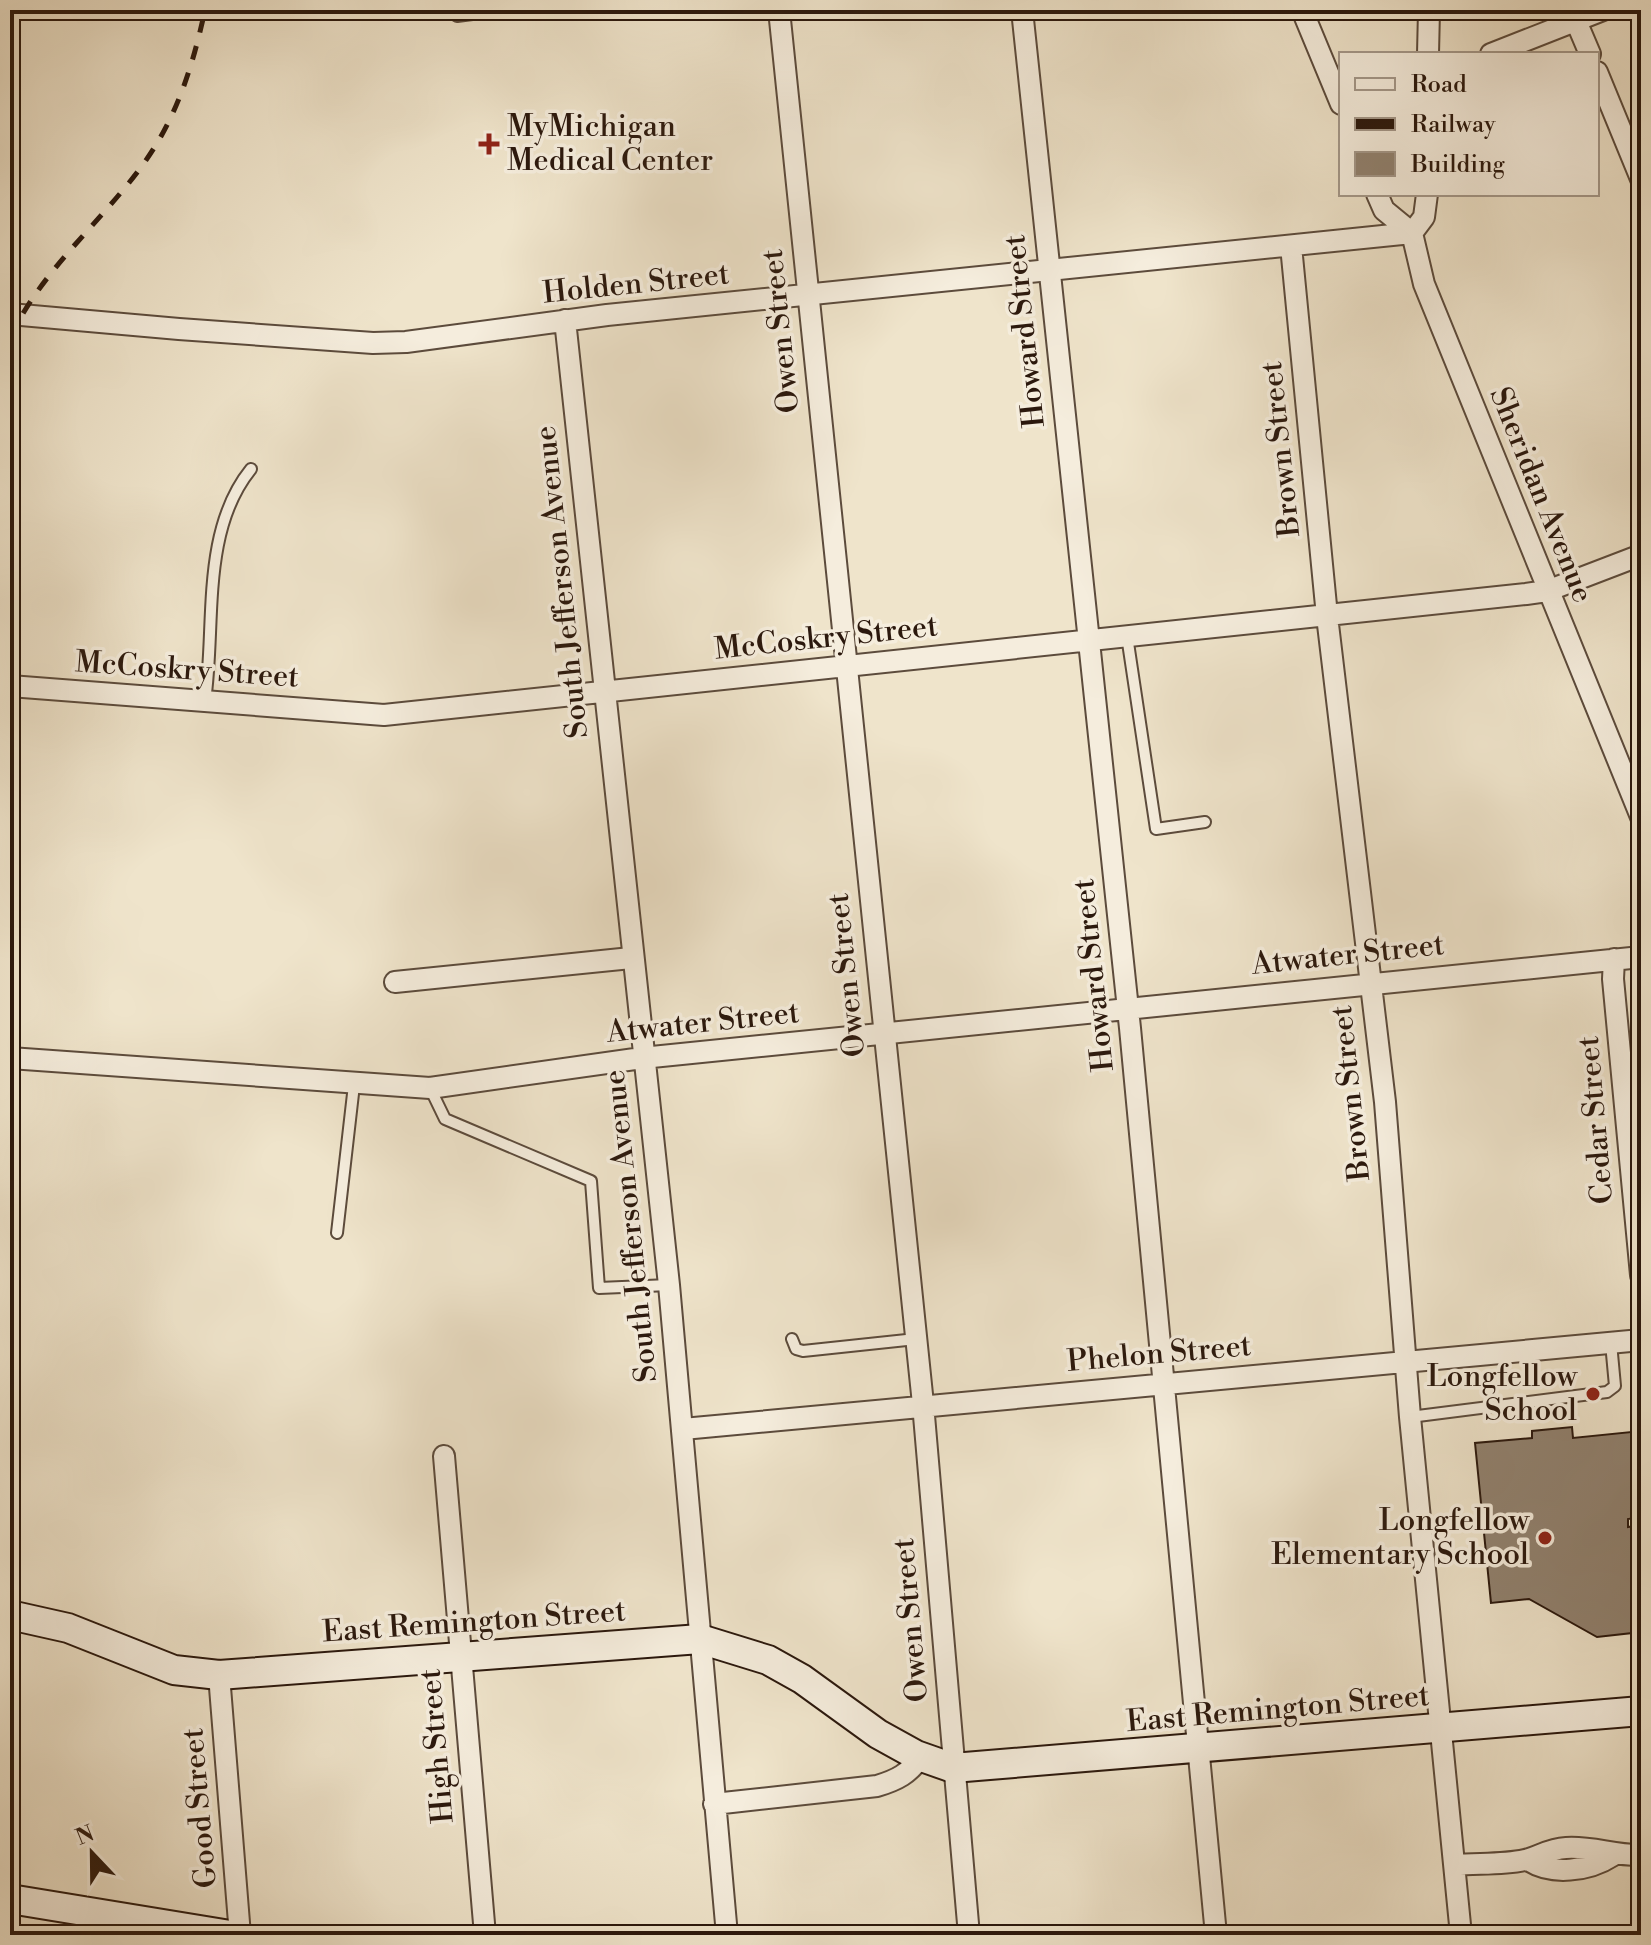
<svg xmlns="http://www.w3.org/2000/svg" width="1651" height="1945" font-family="'Libre Bodoni',serif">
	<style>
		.building { fill: #918270; stroke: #2b180d; stroke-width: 2 }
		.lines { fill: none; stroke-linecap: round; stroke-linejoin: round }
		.lane-casing { stroke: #5c4b3c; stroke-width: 14 }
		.street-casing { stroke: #5c4b3c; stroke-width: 24 }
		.secondary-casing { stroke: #2b180d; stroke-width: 32 }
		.lane { stroke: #f5eddd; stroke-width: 10 }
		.street { stroke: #f5eddd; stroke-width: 20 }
		.secondary { stroke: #f5eddd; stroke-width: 28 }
		.rail { stroke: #2b180d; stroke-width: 5; stroke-dasharray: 14 14; stroke-linecap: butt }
		.poi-dot { fill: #8f2418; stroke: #f5eddd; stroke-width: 3 }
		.labels { text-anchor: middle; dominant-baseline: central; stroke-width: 7; stroke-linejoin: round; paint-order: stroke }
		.poi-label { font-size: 30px; fill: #2b180d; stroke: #f5eddd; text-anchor: end }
		.street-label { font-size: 30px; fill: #2b180d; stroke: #f5eddd }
	</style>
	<rect width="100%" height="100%" fill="#efe4cb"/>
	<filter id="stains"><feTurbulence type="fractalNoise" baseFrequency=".0025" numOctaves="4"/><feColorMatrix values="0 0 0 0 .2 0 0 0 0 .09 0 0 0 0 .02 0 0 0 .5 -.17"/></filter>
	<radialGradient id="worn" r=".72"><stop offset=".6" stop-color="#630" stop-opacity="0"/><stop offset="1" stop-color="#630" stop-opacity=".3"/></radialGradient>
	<path class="building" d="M1572 1427 1573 1438 1641 1431V1517L1628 1519V1527L1640 1525 1641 1632 1597 1637 1529 1599 1491 1603 1475 1443 1532 1438V1431Z"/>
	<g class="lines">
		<defs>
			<path id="lane" d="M457 16 503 10
				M1127 636 1156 829 1205 822
				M205 701C216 626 200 532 251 469
				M430 1088 445 1119 591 1181 599 1288 669 1285
				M337 1233 354 1085
				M792 1339 796 1349 803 1351 916 1339
				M1410 1417 1607 1392 1615 1386 1611 1343"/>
			<path id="street" d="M779 10 923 1404 969 1935
				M1022 10 1130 1028 1216 1935
				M1302 10 1341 104
				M1576 21 1590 54
				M1428 54 1429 10
				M1491 54 1603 10
				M1597 72 1641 179
				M1377 194 1384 210 1412 233
				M1412 233 1424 284 1641 817
				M1412 233 1424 217 1427 194
				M1291 246 1327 616 1385 1102 1410 1417 1461 1935
				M10 314 179 329 373 343 406 342 607 315 1412 233
				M565 320 669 1285 727 1935
				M10 686 384 715 1526 594 1547 591 1641 555
				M1614 959 1613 979 1641 1275
				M395 982 631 958
				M10 1058 430 1088 642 1058 1641 957
				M683 1429 1641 1340
				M444 1456 485 1935
				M219 1675 240 1935
				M714 1804 877 1786C897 1780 909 1774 921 1756
				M1528 1860C1551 1876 1589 1871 1612 1856
				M1455 1865C1478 1863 1503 1865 1525 1860 1539 1857 1548 1849 1566 1848 1592 1846 1615 1856 1641 1855"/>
			<path id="secondary" d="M10 1615 68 1628 174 1670 219 1675 700 1639 768 1660 802 1679 878 1734 916 1755 953 1768 1641 1711
				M10 1899 230 1935"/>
		</defs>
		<use href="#lane" class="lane-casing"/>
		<use href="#street" class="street-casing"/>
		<use href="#secondary" class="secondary-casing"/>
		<use href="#lane" class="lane"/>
		<use href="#street" class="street"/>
		<use href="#secondary" class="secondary"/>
		<path class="rail" d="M10 338C42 269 101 223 144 163 177 117 193 65 205 10"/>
	</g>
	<g class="poi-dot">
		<path d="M485 132h8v8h8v8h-8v8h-8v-8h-8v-8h8z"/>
		<circle cx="1593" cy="1394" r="8"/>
		<circle cx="1545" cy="1538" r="8"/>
	</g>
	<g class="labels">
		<g class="poi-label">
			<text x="507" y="127" text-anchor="start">MyMichigan<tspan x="507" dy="34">Medical Center</tspan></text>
			<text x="1577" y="1377">Longfellow<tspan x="1577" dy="34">School</tspan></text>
			<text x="1529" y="1521">Longfellow<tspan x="1529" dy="34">Elementary School</tspan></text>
		</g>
		<g class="street-label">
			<text transform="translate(636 284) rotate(-6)">Holden Street</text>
			<text transform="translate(781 331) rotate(-96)">Owen Street</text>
			<text transform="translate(1025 331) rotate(-96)">Howard Street</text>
			<text transform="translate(1281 449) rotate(-96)">Brown Street</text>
			<text transform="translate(1541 495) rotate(68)">Sheridan Avenue</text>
			<text transform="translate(562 582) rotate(-96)">South Jefferson Avenue</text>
			<text transform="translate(826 638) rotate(-6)">McCoskry Street</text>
			<text transform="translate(187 670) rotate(4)">McCoskry Street</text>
			<text transform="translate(1348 955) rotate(-6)">Atwater Street</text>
			<text transform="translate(847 975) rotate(-96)">Owen Street</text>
			<text transform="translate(1094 975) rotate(-96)">Howard Street</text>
			<text transform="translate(703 1023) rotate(-6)">Atwater Street</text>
			<text transform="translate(1351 1093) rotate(-96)">Brown Street</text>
			<text transform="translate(1596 1120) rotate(-95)">Cedar Street</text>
			<text transform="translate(631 1226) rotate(-96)">South Jefferson Avenue</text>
			<text transform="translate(1159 1354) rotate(-5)">Phelon Street</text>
			<text transform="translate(911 1620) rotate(-95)">Owen Street</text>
			<text transform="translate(474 1622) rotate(-4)">East Remington Street</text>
			<text transform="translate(1278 1709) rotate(-5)">East Remington Street</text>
			<text transform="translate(437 1746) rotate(-95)">High Street</text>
			<text transform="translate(200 1808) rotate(-95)">Good Street</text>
		</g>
	</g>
	<rect width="1651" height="1945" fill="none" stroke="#efe4cb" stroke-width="40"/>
	<rect x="12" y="12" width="1627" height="1921" fill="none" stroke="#2b180d" stroke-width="4"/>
	<rect x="20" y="20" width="1611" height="1905" fill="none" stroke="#2b180d" stroke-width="2"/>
	<rect x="1339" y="52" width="260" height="144" fill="#f5eddd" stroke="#a4988a" stroke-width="2"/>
	<rect x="1355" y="78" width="40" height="12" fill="#f5eddd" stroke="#a4988a" stroke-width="2"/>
	<text x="1411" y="92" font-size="24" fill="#2b180d">Road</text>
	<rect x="1355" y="118" width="40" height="12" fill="#2b180d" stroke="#a4988a" stroke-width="2"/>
	<text x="1411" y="132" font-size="24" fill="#2b180d">Railway</text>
	<rect x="1355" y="152" width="40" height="24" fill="#918270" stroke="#a4988a" stroke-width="2"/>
	<text x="1411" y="172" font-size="24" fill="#2b180d">Building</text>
	<g transform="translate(92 1853) rotate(338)" stroke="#f5eddd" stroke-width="6" paint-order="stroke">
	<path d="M0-6L14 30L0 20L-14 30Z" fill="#2b180d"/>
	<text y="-12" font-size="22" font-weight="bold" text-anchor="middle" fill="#2b180d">N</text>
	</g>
	<rect width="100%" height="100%" filter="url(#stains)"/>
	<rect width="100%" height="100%" fill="url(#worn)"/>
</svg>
